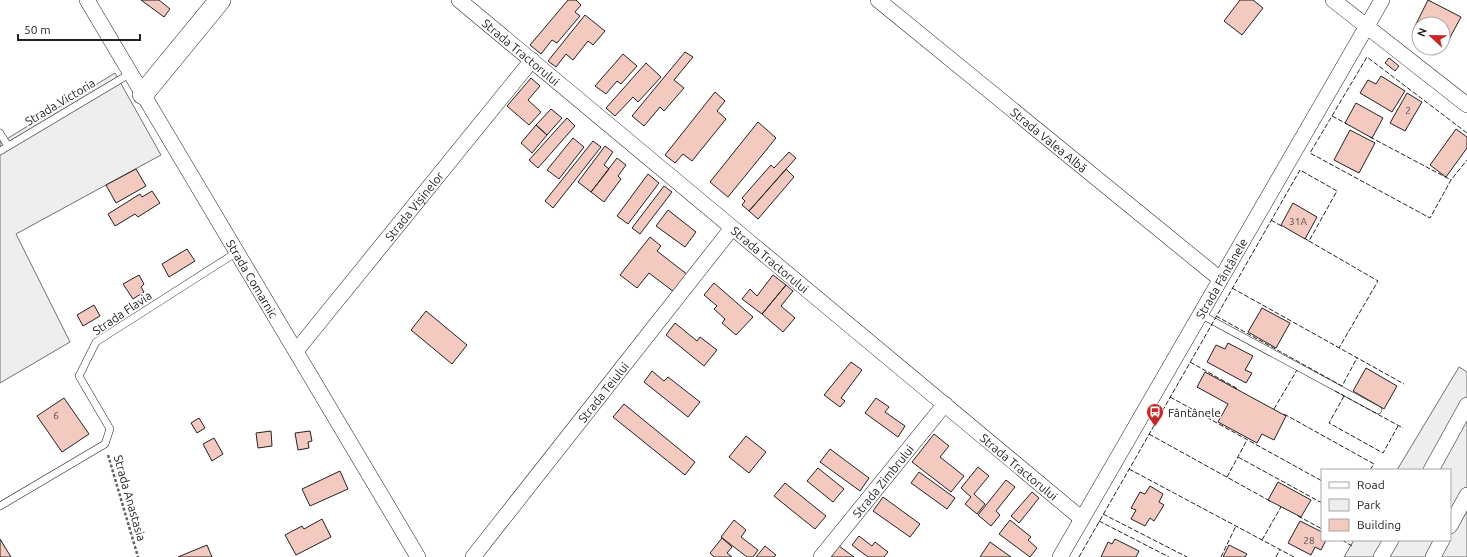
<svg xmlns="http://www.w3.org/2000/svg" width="1467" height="557" font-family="Ubuntu,sans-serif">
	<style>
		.green { fill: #eee; stroke: #6f6f6f }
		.building { fill: #f3c9c0; stroke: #222 }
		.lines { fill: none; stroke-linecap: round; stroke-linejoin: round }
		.lane-casing { stroke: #222; stroke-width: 8 }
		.street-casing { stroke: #222; stroke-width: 16 }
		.secondary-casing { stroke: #222; stroke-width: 22 }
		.path { stroke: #646464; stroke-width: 2.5; stroke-dasharray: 3 2; stroke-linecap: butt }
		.lane { stroke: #fff; stroke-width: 7 }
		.street { stroke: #fff; stroke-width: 15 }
		.secondary { stroke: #fff; stroke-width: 21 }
		.fence { stroke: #222; stroke-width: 1; stroke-dasharray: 5 2; stroke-linecap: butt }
		.labels { text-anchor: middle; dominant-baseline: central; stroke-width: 3; stroke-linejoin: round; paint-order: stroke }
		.number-label { font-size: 10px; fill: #564c4a }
		.street-label { font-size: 12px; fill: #222; stroke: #fff }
		.poi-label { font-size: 12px; fill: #222; stroke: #fff; text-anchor: start }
	</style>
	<rect width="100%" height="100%" fill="#fff"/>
	<path class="green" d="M115 73 161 155 16 234 70 342 0 383V143Z
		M1459 367 1467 372V557H1344L1354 540H1450V470H1397Z"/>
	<path class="building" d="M141 0H159L170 9 164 17Z
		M568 0H576L581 5 575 12 580 16 557 43 552 40 541 54 530 45Z
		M1240 0H1253L1263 8 1242 35 1224 21Z
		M1428 0 1461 17 1446 45 1443 43V24H1419V31L1414 28Z
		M585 15 605 31 593 45 588 41 573 60 566 54 556 67 548 61Z
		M685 52 693 57 674 80 684 88 664 111 660 107 644 126 632 116Z
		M623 54 637 66 621 84 617 81 606 94 595 86Z
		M1389 58 1399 66 1395 71 1385 63Z
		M646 63 661 77 638 102 633 97 615 116 606 108Z
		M1381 76 1405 91 1392 112 1360 93 1368 80 1376 84Z
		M531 78 540 86 528 100 541 112 529 125 507 106Z
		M715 92 725 101 717 111 726 119 692 161 683 154 675 163 665 155Z
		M1407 93 1422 102 1405 131 1390 123Z
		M1356 103 1383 118 1372 138 1345 123Z
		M551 109 562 118 547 135 536 125Z
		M567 118 575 126 538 168 529 160Z
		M758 122 776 138 728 197 710 182Z
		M536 125 547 135 532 153 521 143Z
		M1456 129 1467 137V148L1446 177 1430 165Z
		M1350 130 1375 143 1359 173 1334 160Z
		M573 138 584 147 559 179 547 170Z
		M593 141 601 147 553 208 545 201Z
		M605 146 613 152 604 165 609 169 591 192 578 182Z
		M789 152 796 158 749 211 742 205 745 201 742 198 771 165 774 168Z
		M617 158 626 165 618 176 621 179 604 202 591 192Z
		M136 169 146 186 116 203 106 185Z
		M786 169 794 177 758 219 749 211Z
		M648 174 659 183 628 224 617 216Z
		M664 186 672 192 640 234 632 228Z
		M152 191 160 203 138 217 135 214 115 226 108 214 140 194 142 197Z
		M1293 203 1317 217 1305 239 1281 225Z
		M668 210 696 232 685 247 656 226Z
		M650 237 661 246 657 251 688 275 674 292 649 273 637 288 620 275Z
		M187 249 195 261 169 277 162 264Z
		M139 275 144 284 141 287 144 292 133 299 123 284Z
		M773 275 786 285 762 314 742 299 750 289 757 296Z
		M714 283 753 317 736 335 722 323 725 319 714 309 717 306 704 295Z
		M786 285 793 291 781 306 795 318 783 332 762 314Z
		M94 305 100 316 83 326 77 315Z
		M1262 308 1290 323 1276 348 1248 332Z
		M426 311 467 345 452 364 411 330Z
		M675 323 697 341 700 337 717 350 704 366 666 335Z
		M1228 343 1253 356 1245 370 1252 373 1246 383 1207 362 1216 345 1225 349Z
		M851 362 862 370 841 398 845 401 840 407 824 395Z
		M1366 368 1397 386 1384 409 1353 391Z
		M652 371 664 381 668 377 700 402 688 417 644 382Z
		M1205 372 1286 416 1274 440 1262 434 1257 443 1218 422 1228 404 1197 387Z
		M64 398 89 434 62 452 37 416Z
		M876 398 889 407 885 412 905 426 898 437 865 413Z
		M624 404 695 462 685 475 613 417Z
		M199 418 205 428 197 433 191 423Z
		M271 431 272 446 258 448 256 433Z
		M310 431 312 441 308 442 309 448 298 450 295 433Z
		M934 434 949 446 940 457 964 476 951 492 912 462Z
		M746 436 766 452 749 473 729 457Z
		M214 438 223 454 212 461 203 444Z
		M830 449 869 478 860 491 820 462Z
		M978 467 989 476 974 494 985 504 977 514 965 504 971 497 961 488Z
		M818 468 844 489 833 502 807 481Z
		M340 471 348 489 310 506 302 489Z
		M919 472 955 498 947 509 911 483Z
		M1006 480 1015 487 996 511 1000 515 991 526 978 515Z
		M1278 482 1311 500 1301 517 1268 500Z
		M785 483 826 516 815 529 774 496Z
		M1150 486 1163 494 1159 502 1164 505 1154 521 1150 518 1145 526 1131 519 1136 510 1131 508 1140 492 1145 494Z
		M1032 492 1039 498 1019 523 1011 516Z
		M883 497 920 524 910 537 873 511Z
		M322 519 331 537 296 555 285 535 302 526 304 529Z
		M734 520 746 530 741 537 758 550 753 557H747L721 537Z
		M1010 520 1031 537 1028 540 1037 548 1030 557 999 534Z
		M1300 521 1322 532V540H1326L1321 550 1315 547 1311 555 1288 543Z
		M859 536 872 546 875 542 888 552 884 557H868L852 545Z
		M722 538 732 547 727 553 732 557H714L710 553Z
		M0 539 11 557H0Z
		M1115 539 1139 551 1136 557H1101L1108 542 1112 544Z
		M990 542 1011 557H980Z
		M207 545 212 557H178Z
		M1229 545 1247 554 1245 557H1223Z
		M765 546 776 555 774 557H756Z
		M839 546 854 557H831Z"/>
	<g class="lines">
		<defs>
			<path id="lane" d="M0 133 8 146
				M0 151 131 73
				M1200 314 1378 410
				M0 506 105 444 110 429 79 376 96 342 237 252"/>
			<g id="street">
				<path id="s1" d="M87 0 418 557"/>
				<path id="s2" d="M459 0 1082 519"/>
				<path id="s3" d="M878 0 1220 279"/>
				<path d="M1333 0 1467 105"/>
				<path id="s4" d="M296 351 532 60"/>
				<path d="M1431 470 1467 405"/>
				<path d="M1450 526 1467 495"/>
				<path id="s5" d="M473 557 732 228"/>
				<path id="s6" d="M821 557 945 404"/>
				<path id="s7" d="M1060 557 1382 0"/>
				<path d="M1381 557 1391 540"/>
				<path d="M1433 557 1442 540"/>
			</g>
			<path id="secondary" d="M143 94 220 0"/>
		</defs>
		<use href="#lane" class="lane-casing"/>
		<use href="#street" class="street-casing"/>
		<use href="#secondary" class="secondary-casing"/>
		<path class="path" d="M108 455 138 557"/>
		<use href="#lane" class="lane"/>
		<use href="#street" class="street"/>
		<use href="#secondary" class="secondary"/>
		<path class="fence" d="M1332 116 1347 124
			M1467 133 1367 57 1310 153 1430 218 1451 180 1467 160
			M1370 137 1451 180
			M1271 220 1283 227
			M1309 241 1378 281 1339 348
			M1232 288 1404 384
			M1216 316 1342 386 1357 358
			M1190 362 1238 389
			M1335 391 1403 428
			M1344 396 1329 423 1383 453 1398 426
			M1170 397 1322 481
			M1274 409 1297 370
			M1284 414 1374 464 1370 470
			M1149 434 1270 501
			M1238 457 1322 503
			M1129 469 1294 557
			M1227 477 1247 440
			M1103 514 1187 557
			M1298 516 1322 529
			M1099 521 1169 557
			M1262 540 1281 507
			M1342 540 1352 546
			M1079 557 1300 170 1337 191 1309 241 1304 238
			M1221 557 1236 526
			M1276 557 1280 549"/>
	</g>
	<defs>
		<symbol id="bus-pin" viewBox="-11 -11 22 30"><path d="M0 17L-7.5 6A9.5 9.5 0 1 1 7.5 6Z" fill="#c62828" stroke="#fff"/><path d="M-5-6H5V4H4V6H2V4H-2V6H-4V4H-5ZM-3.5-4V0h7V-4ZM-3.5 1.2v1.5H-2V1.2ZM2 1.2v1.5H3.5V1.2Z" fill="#fff"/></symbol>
	</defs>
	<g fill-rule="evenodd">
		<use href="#bus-pin" x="1145" y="402" width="20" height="27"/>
	</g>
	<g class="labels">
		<g class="number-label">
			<text x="1408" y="110">2</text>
			<text x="1298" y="221">31A</text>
			<text x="56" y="415">6</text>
			<text x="1309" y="540">28</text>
		</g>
		<g class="street-label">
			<text stroke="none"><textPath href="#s2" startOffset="81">Strada Tractorului</textPath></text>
			<text transform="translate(60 102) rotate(-31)">Strada Victoria</text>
			<text stroke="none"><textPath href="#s3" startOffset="221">Strada Valea Albă</textPath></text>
			<text stroke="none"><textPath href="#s4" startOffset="187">Strada Vișinelor</textPath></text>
			<text stroke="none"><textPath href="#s2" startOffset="405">Strada Tractorului</textPath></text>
			<text stroke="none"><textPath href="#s7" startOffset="322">Strada Fântânele</textPath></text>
			<text stroke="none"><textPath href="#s1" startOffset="324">Strada Comarnic</textPath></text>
			<text transform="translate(122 313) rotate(-34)">Strada Flavia</text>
			<text stroke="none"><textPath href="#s5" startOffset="210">Strada Teiului</textPath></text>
			<text stroke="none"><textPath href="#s2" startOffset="729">Strada Tractorului</textPath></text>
			<text stroke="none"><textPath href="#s6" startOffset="98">Strada Zimbrului</textPath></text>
			<text transform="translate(130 498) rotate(74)">Strada Anastasia</text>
		</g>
		<g class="poi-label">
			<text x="1168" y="412">Fântânele</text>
		</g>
	</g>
	<rect x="1321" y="469" width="130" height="72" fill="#ffffff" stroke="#a7a7a7"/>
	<rect x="1329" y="482" width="20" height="6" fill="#ffffff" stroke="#a7a7a7"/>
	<text x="1357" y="489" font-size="12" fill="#222222">Road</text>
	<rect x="1329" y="499" width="20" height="12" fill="#eeeeee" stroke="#a7a7a7"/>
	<text x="1357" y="509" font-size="12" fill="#222222">Park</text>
	<rect x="1329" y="519" width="20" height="12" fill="#f3c9c0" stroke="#a7a7a7"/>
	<text x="1357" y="529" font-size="12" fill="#222222">Building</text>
	<g transform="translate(1431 36) rotate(292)"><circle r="19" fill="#ffffff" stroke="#a7a7a7"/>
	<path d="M0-3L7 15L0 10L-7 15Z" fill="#c62828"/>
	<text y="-6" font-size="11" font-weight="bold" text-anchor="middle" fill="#222222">N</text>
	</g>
	<path d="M18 34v6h122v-6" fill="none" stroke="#222222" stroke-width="2"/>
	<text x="24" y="34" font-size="12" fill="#222222" stroke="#ffffff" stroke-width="3" paint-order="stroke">50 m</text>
</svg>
